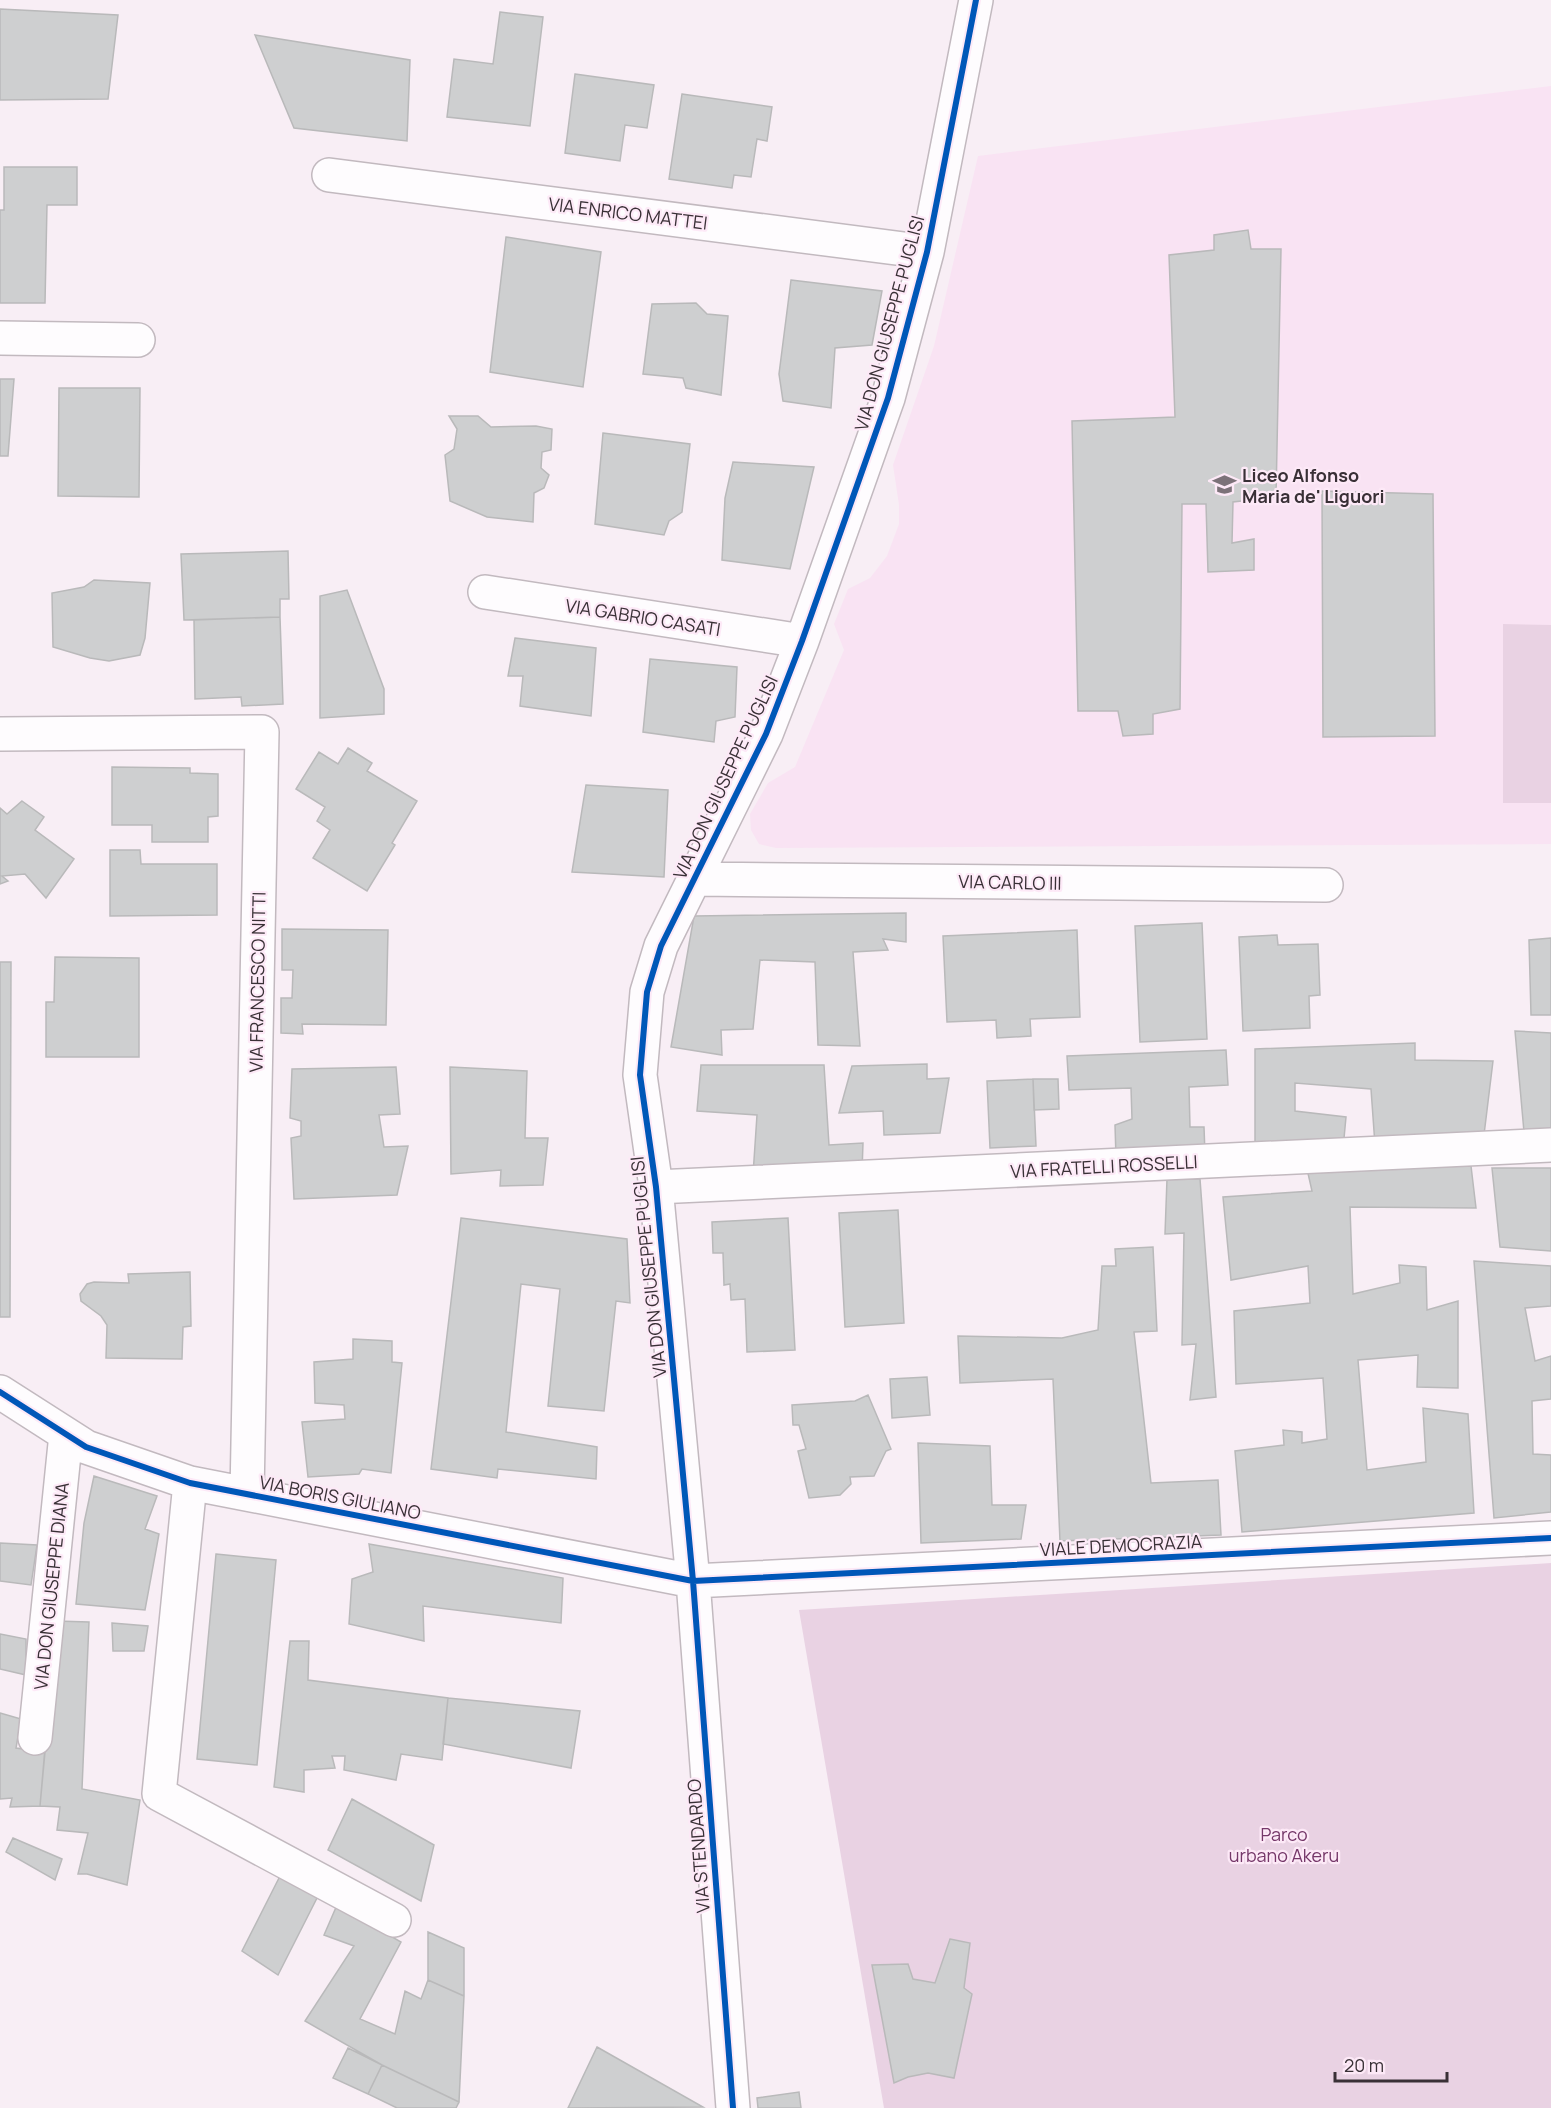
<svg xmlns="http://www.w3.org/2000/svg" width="1551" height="2108" font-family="Manrope,sans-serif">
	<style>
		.built { fill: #f9e3f3 }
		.green { fill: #e9d2e3 }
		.building { fill: #cecfd0; stroke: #b9b9ba; stroke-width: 1.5 }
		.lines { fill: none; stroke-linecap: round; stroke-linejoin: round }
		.minor-casing { stroke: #c2b9bf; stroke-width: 36 }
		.minor { stroke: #fefcfe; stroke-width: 33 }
		.cycleway-casing { stroke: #fde9f7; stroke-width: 10 }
		.cycleway { stroke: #0057b8; stroke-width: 6 }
		.labels { text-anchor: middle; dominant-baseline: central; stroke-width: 4.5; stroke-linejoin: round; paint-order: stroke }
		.street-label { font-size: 18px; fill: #393036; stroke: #fde9f7 }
		.poi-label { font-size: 18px; font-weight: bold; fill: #393036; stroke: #fde9f7; text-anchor: start }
		.park-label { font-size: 18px; fill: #753769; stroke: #fde9f7 }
	</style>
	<rect width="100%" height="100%" fill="#f8eef5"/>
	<path class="built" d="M1551 86V844L776 848 759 844 751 830 750 814 768 783 795 767 844 650 834 624 848 589 870 578 887 556 899 524V505L893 465 934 346 978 156Z"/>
	<path class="green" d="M1503 624 1551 625V803H1503Z
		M1551 1563V2108H884L799 1610Z"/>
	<path class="building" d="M0 9 118 15 108 99 0 100Z
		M500 12 543 17 530 126 447 117 454 59 493 64Z
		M255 35 410 60 407 141 294 128Z
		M575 74 654 85 647 128 625 125 620 161 565 153Z
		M682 94 772 107 767 141 757 139 751 177 734 175 732 188 669 179Z
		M4 167H77V205H47L45 303H0V210H4Z
		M1248 230 1251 249H1281L1276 497 1233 502 1232 543 1254 539V570L1208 572 1206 504H1182L1180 709 1153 714V734L1123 736 1118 711H1078L1072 421 1175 417 1169 255 1214 250V235Z
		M506 237 601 252 583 387 490 372Z
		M791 280 882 291 872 345 835 348 831 408 783 401 779 374Z
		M696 303 707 314 728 316 721 395 686 388 683 378 643 374 652 304Z
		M0 379H14L8 456H0Z
		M59 388H140L139 497 58 496Z
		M449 416H478L491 427 536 426 552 429 551 450 542 452 541 468 549 475 544 488 534 493 533 522 487 517 450 501 445 455 454 449 457 429Z
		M603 433 690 444 682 512 669 521 664 535 595 524Z
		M733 462 814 467 790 569 722 560 725 498Z
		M1322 491 1433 494 1435 736 1323 737Z
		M288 551 289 599H280V617L184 620 181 554Z
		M94 580 150 583 145 638 140 655 109 661 90 658 53 647 52 593 84 587Z
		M347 590 384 689V714L320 718V596Z
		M280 617 283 704 242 706 241 697 195 699 194 620Z
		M515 638 596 648 591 716 520 706 523 676H508Z
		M650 659 737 667 735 717 716 721 714 742 643 732Z
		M348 748 372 763 367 771 417 801 392 843 395 845 367 891 313 858 330 830 317 821 325 807 296 789 319 752 338 764Z
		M112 767 190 768V773L218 774V816L208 817V842H152V825H112Z
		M586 785 668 790 664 877 572 872Z
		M22 801 44 817 35 830 74 859 46 898 25 874 2 876 8 881 0 884V808L7 814Z
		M110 850H140L141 864H217V915L110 916Z
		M906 913V942L883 939 888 950 853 952 860 1046 818 1045 815 962 760 960 753 1029 721 1030 722 1055 671 1047 694 916Z
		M1202 923 1207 1039 1140 1042 1135 926Z
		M282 929 388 930 386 1025 302 1024 303 1034 281 1033V998H292L293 970H282Z
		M1077 930 1080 1017 1030 1019 1031 1036 997 1038 996 1020 947 1022 943 936Z
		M1277 935 1278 945 1318 944 1320 995 1309 996 1310 1028 1243 1031 1239 937Z
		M1551 938V1015H1531L1529 940Z
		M55 957 139 958V1057H46V1002H54Z
		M0 962H11L10 1317H0Z
		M1515 1031 1551 1033V1128L1524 1132Z
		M1415 1043V1060L1493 1061 1483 1143 1375 1145 1371 1089 1295 1083V1111L1346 1117 1343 1149 1255 1145V1049Z
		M1226 1050 1228 1085 1189 1087 1190 1127H1204L1205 1154 1116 1157 1115 1125 1132 1119 1131 1088 1069 1090 1067 1056Z
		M927 1064V1079L949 1078 940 1133 884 1135 883 1111 839 1113 852 1066Z
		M701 1065H824L829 1145 863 1143 862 1172 753 1175 757 1115 697 1111Z
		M396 1067 400 1114 379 1115 384 1147 408 1146 397 1195 294 1199 291 1138 301 1136V1121L290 1118 292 1069Z
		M450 1067 527 1071 525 1138H548L543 1185 500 1186 501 1170 451 1174Z
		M1033 1079H1058L1059 1109 1034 1110Z
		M1033 1079 1036 1146 990 1148 987 1081Z
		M1471 1166 1476 1208 1350 1207 1353 1294 1400 1283 1399 1265 1426 1267 1427 1310 1458 1301V1388L1417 1387 1418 1355 1358 1360 1367 1470 1426 1462 1423 1408 1468 1414 1474 1513 1242 1532 1235 1451 1284 1445 1283 1430 1302 1432V1443L1327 1439 1323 1378 1236 1384 1234 1311 1310 1303 1308 1266 1231 1280 1223 1197 1312 1191 1307 1169Z
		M1492 1168H1551V1251L1500 1247Z
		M1167 1179H1200L1216 1397 1190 1400 1196 1344 1182 1345 1184 1233 1165 1234Z
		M898 1210 904 1323 845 1327 839 1213Z
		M461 1218 627 1239 630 1303 616 1301 604 1411 548 1406 560 1289 521 1284 506 1432 597 1447 596 1479 498 1469 497 1478 431 1469Z
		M788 1218 795 1350 747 1352 745 1299 731 1300 730 1284 724 1285 723 1253H713L712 1222Z
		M1153 1247 1157 1331 1134 1332 1151 1483 1218 1480 1221 1535 1060 1541 1053 1379 960 1383 958 1336 1062 1338 1098 1330 1102 1266H1116L1115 1249Z
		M1474 1261 1551 1266V1306L1525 1308 1535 1361 1551 1356V1399L1532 1401 1533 1454 1551 1455V1512L1494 1518Z
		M190 1272 191 1326 183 1327 182 1359 106 1358 107 1325 101 1316 81 1301 80 1294 87 1284 94 1282 129 1283 128 1274Z
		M353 1339 392 1341V1362L402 1363 391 1473 362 1469 359 1474 308 1477 302 1422 345 1419 344 1405 315 1403 314 1362 353 1359Z
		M927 1377 930 1415 892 1418 890 1379Z
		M868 1395 891 1449 886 1451 874 1476 850 1477 851 1484 840 1495 809 1498 798 1451 806 1449 799 1425H793L792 1405 855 1401Z
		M918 1443 990 1446 992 1505H1026L1021 1539 921 1543Z
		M94 1476 157 1496 145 1529 159 1534 145 1610 76 1604 84 1523Z
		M0 1543 37 1545 31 1585 0 1581Z
		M369 1544 563 1578 561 1623 423 1606 424 1641 349 1624 352 1579 373 1572Z
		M216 1554 276 1560 257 1765 197 1759Z
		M56 1621 89 1622 82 1789 140 1800 127 1885 87 1874H78L88 1833 57 1830 60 1807 40 1806Z
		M112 1623 148 1626 144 1651H113Z
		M0 1634 26 1639V1675L0 1669Z
		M290 1641H309L308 1680 448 1698 442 1760 401 1754 396 1780 344 1770 345 1756H332L335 1768 304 1770V1792L274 1787Z
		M448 1698 580 1711 571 1768 443 1744Z
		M0 1713 21 1719 16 1748 45 1752 40 1806 10 1807 12 1798 0 1799Z
		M352 1799 434 1845 421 1901 328 1850Z
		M13 1838 62 1859 55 1880 6 1852Z
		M281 1874 317 1898 278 1975 242 1951Z
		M337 1905 401 1942 360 2019 395 2034 405 1991 421 1999 428 1980 464 1996 459 2102 382 2065 305 2021 354 1946 324 1935Z
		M428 1932 464 1948V1996L428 1980Z
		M950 1939 970 1943 964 1988 972 1994 954 2078 928 2073 908 2077 894 2083 872 1965 908 1964 913 1979 935 1983Z
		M597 2047 703 2107 568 2108Z
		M348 2048 382 2065 368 2094 333 2078Z
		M382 2065 459 2102 456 2108H397L368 2094Z
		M799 2092 801 2108H758L757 2098Z"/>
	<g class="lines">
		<defs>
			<path id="minor" d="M329 175 927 252
				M0 338 138 340
				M485 592 802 641
				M0 734 262 732 247 1494
				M695 879 1326 885
				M656 1187 1551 1145
				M0 1392 86 1447 190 1483 693 1581 1551 1538
				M190 1483 159 1794 394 1920
				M35 1738 66 1434
				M733 2108 693 1581 656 1187 640 1075 647 992 661 946 766 734 802 641 888 398 927 252 976 0"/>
		</defs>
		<use href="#minor" class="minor-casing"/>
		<use href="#minor" class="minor"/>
		<defs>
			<path id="cycleway" d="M0 1392 86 1447 190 1483 693 1581 1551 1538
				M733 2108 693 1581 656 1187 640 1075 647 992 661 946 766 734 802 641 888 398 927 252 976 0"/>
		</defs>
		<use href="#cycleway" class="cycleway-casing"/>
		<use href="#cycleway" class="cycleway"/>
	</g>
	<defs>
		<symbol id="school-bare" viewBox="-9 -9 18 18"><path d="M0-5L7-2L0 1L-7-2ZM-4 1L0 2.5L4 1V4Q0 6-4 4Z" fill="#7c7279" stroke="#fde9f7" stroke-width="2.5" paint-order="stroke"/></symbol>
	</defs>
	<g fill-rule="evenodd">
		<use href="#school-bare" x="1208" y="468" width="33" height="33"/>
	</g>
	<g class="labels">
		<g class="street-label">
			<text transform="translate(628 213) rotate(7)">VIA ENRICO MATTEI</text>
			<text transform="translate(889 323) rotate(-75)">VIA DON GIUSEPPE PUGLISI</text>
			<text transform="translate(643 617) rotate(9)">VIA GABRIO CASATI</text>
			<text transform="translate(725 777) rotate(-65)">VIA DON GIUSEPPE PUGLISI</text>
			<text transform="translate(1010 882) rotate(1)">VIA CARLO III</text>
			<text transform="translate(257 982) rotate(-89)">VIA FRANCESCO NITTI</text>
			<text transform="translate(1104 1166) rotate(-3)">VIA FRATELLI ROSSELLI</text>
			<text transform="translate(648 1267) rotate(-96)">VIA DON GIUSEPPE PUGLISI</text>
			<text transform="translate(340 1497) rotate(11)">VIA BORIS GIULIANO</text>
			<text transform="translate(1121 1545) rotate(-3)">VIALE DEMOCRAZIA</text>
			<text transform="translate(51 1586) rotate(-84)">VIA DON GIUSEPPE DIANA</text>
			<text transform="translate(698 1846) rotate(-94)">VIA STENDARDO</text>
		</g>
		<g class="poi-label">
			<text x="1242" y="475">Liceo Alfonso<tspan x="1242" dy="21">Maria de' Liguori</tspan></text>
		</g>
		<g class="park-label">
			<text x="1284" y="1834">Parco<tspan x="1284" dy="21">urbano Akeru</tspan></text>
		</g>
	</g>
	<path d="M1335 2072v9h112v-9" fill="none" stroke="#393036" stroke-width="3"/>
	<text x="1344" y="2072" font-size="18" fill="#393036" stroke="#fde9f7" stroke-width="4.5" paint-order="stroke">20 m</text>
</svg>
